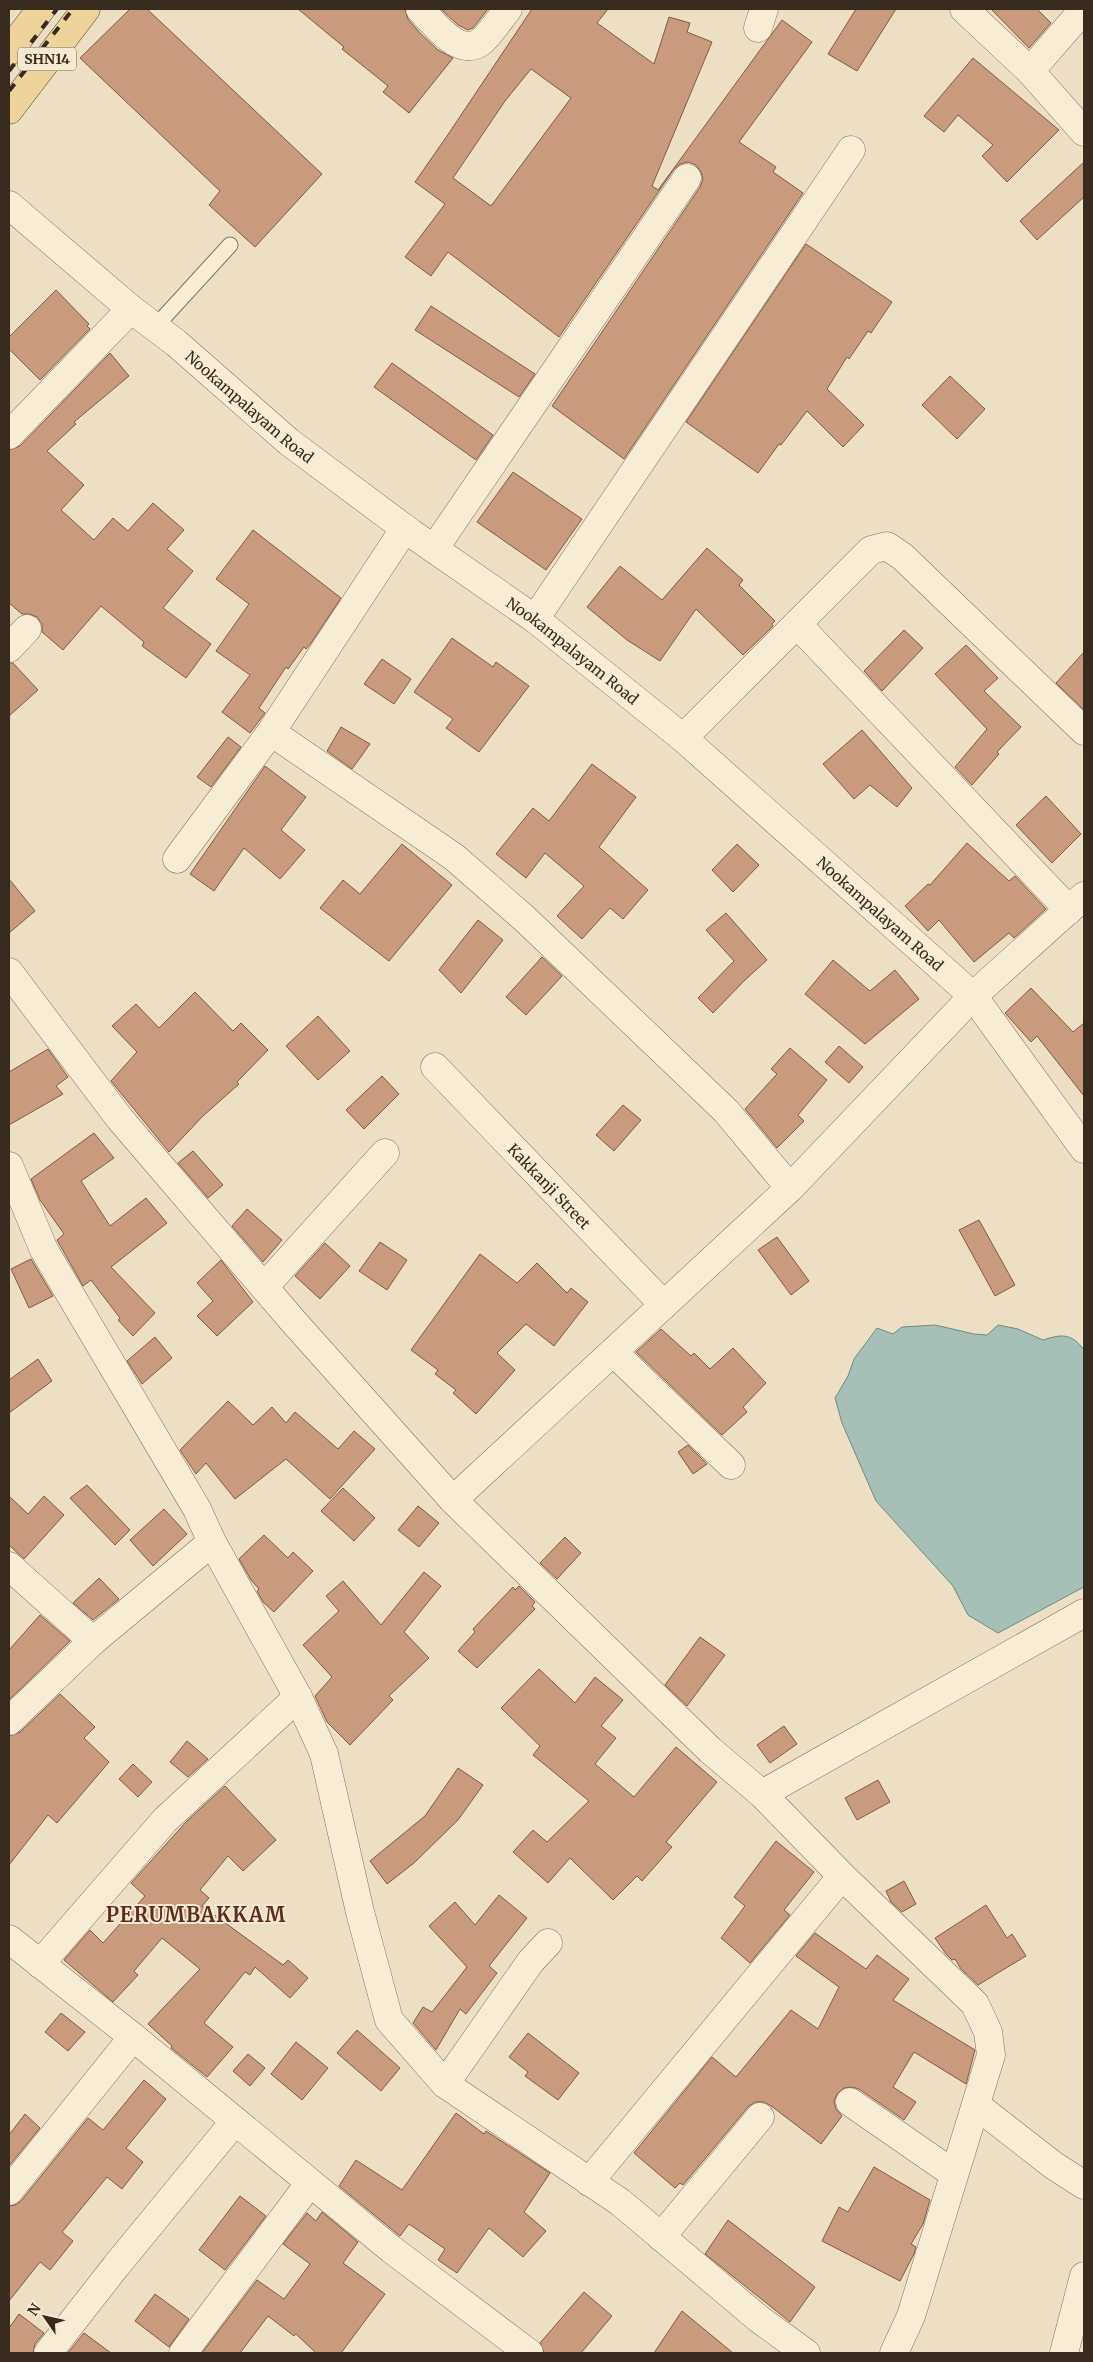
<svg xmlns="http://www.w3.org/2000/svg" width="1093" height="2362" font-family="Merriweather,serif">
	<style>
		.water { fill: #a6bfb7; stroke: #6d8d84 }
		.building { fill: #c99a7b; stroke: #845a42; fill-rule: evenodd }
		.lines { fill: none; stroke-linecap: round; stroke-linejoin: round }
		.service-casing { stroke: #86715b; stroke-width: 17 }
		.minor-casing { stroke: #86715b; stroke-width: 29 }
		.tertiary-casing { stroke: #86715b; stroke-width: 29 }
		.primary-casing { stroke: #543f2f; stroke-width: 29 }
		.service { stroke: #f7edd7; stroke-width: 15 }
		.minor { stroke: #f7edd7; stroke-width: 28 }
		.tertiary { stroke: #f7edd7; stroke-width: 28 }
		.primary { stroke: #eed39d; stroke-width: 28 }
		.rail { stroke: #372a1e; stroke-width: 4; stroke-dasharray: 9 9; stroke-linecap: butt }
		.labels { text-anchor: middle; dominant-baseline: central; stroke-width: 4; stroke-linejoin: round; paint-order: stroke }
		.shield { fill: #f4ead3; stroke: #706454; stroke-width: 1 }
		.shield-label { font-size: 14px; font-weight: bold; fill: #372a1e }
		.street-label { font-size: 15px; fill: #372a1e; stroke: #f4ead3 }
		.district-label { font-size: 20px; font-weight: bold; letter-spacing: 1px; fill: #612c20; stroke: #f4ead3 }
	</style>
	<rect width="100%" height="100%" fill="#ecdfc4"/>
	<path class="water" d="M935 1325 974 1334 987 1335 998 1325 1018 1329 1043 1340C1061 1334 1072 1333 1084 1350V1587L998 1633 968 1615 953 1586 876 1501 842 1423 835 1398 848 1376 854 1359 877 1328 893 1334 902 1327Z"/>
	<path class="building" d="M130 9H147L322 174 255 247 209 205 220 191 80 58Z
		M298 9H405L408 19 421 34 438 50 453 58 409 113 383 92 388 86 342 49 344 47Z
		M441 9H488L473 28 468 30 458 25Z
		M532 9H608L597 23 654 64 669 17 690 23 687 32 712 42 652 186 658 190 782 20 812 42 739 142 776 167 773 172 803 193 624 459 552 406 700 187 703 179 701 172 696 165 688 162 680 164 674 169 559 337 448 252 431 276 405 257 445 204 415 182 447 136ZM531 69 571 98 491 206 453 178 505 101Z
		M856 9H896L857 71 828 54Z
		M991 9H1037L1051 23 1029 48Z
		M973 58 1059 130 1007 182 982 156 993 145 958 115 944 132 924 116Z
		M1084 162V197L1037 240 1020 221Z
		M806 244 892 302 871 333 868 331 849 359 847 357 827 389 864 425 843 447 807 411 781 445 779 444 758 473 686 422Z
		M56 290 89 324 87 326 90 329 40 380 9 349V337Z
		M431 306 535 374 519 397 415 330Z
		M110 353 129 376 74 422 76 424 47 451 84 485 61 510 94 540 113 518 128 531 153 503 184 530 167 549 193 571 163 608 211 644 186 678 142 646 144 642 101 606 63 650 42 632V624L37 617 30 614H22L9 603V450L20 446Z
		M392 363 493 435 476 460 374 387Z
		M950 376 985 409 957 439 922 405Z
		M513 472 582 519 546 570 477 522Z
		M253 530 341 598 311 643 306 649 304 647 288 669 286 667 259 708 265 713 250 733 222 712 250 675 216 651 249 604 216 579Z
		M707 548 743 580 739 585 775 621 772 624 773 626 743 655 696 609 660 661 627 640 587 607 620 566 662 600Z
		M904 630 923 648 882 691 864 671Z
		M452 638 493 667 496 662 529 686 479 752 446 728 453 719 414 692Z
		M966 645 998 678 984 691 1021 727 997 752 999 754 972 785 955 767 987 729 935 674Z
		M1084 652V710L1056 683Z
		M382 659 411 679 394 704 364 684Z
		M9 663H13L38 690 9 716Z
		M341 727 370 744 352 769 327 751Z
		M862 730 912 788 897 807 870 785 854 799 823 764Z
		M228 737 241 747 211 787 197 777Z
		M592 764 636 797 599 847 648 890 623 919 610 908 582 939 557 916 584 886 545 853 526 878 496 854 533 808 549 821Z
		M265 766 306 797 281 830 305 850 280 879 244 848 214 891 190 874Z
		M1046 796 1081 834 1052 863 1016 825Z
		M967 843 1009 881 1015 876 1046 909 1014 938 1009 933 974 962 939 920 928 931 905 906 928 884 930 885Z
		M402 844 452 885 389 961 320 908 343 880 360 894Z
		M737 844 759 865 733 892 712 870Z
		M9 879 35 911 9 933Z
		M726 913 767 960 745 980 713 1013 698 998 734 961 706 930Z
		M478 920 503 940 461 993 439 970Z
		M542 957 562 976 526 1015 506 997Z
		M833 960 870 991 895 970 919 999 865 1044 805 994Z
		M1031 988 1073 1032 1084 1023V1096L1037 1036 1031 1042 1005 1013Z
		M195 992 233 1031 241 1023 268 1050 237 1082 239 1084 203 1116 169 1152 111 1081 137 1052 112 1026 136 1004 159 1028Z
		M318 1016 350 1051 318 1080 286 1046Z
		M839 1046 863 1067 849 1083 825 1062Z
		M790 1048 827 1080 798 1115 804 1121 777 1148 745 1109 777 1074 771 1069Z
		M48 1049 68 1077 56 1086 63 1094 9 1125V1072Z
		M382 1076 399 1094 364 1129 346 1110Z
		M623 1105 641 1120 614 1151 596 1135Z
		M94 1133 114 1158 81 1181 110 1226 146 1198 167 1223 111 1267 155 1313 133 1336 118 1320 120 1318 91 1280 83 1286 57 1240 64 1234 40 1200 31 1179Z
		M193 1151 223 1185 208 1198 178 1163Z
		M247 1209 282 1240 263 1262 232 1226Z
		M979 1220 1015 1285 995 1296 959 1230Z
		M777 1237 809 1281 791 1295 758 1250Z
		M380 1242 407 1260 387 1290 359 1271Z
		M325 1243 350 1266 320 1299 295 1276Z
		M480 1254 517 1283 537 1263 567 1293 571 1288 588 1302 554 1346 526 1324 497 1353 515 1370 476 1414 453 1393 456 1390 435 1374 438 1370 411 1350Z
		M31 1259 53 1296 29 1308 11 1269Z
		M221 1260 253 1302 217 1336 197 1316 213 1301 197 1283Z
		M661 1329 691 1356 694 1353 710 1369 733 1348 766 1383 743 1407 747 1412 722 1435 636 1352Z
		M155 1337 172 1358 142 1384 127 1361Z
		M38 1359 52 1381 9 1413V1380Z
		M228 1401 253 1425 272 1407 286 1423 295 1412 338 1449 354 1431 375 1449 330 1499 286 1459 235 1499 206 1463 196 1474 180 1450Z
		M688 1445 707 1464 693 1474 678 1452Z
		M87 1485 130 1530 115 1545 70 1498Z
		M343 1488 375 1518 354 1541 321 1511Z
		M9 1496 28 1514 44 1496 64 1515 24 1559 9 1545Z
		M418 1506 439 1523 419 1547 398 1530Z
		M164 1509 187 1534 153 1566 130 1540Z
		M264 1535 288 1558 293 1552 313 1571 274 1612 263 1602 257 1591 259 1589 251 1580 239 1559Z
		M565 1537 581 1553 557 1579 540 1563Z
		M424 1572 441 1586 404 1632 429 1658 389 1696 393 1700 350 1745 327 1722 315 1696 332 1677 303 1645 339 1611 326 1596 343 1581 381 1625Z
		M99 1578 119 1599 93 1620 73 1603Z
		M519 1586 535 1602 532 1606 535 1609 477 1668 458 1651 475 1632 473 1629 513 1587 515 1590Z
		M40 1615 70 1641 9 1700V1650Z
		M700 1637 725 1655 687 1706 665 1685Z
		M539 1669 575 1703 595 1677 623 1700 601 1726 616 1738 595 1764 634 1797 676 1747 717 1782 666 1842 672 1847 642 1881 637 1876 613 1900 570 1858 548 1883 513 1852 533 1830 547 1842 589 1801 533 1755 540 1746 501 1708Z
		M60 1694 95 1727 84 1738 109 1762 57 1823 48 1815 9 1865V1736L20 1732Z
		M784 1726 797 1744 770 1763 757 1745Z
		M187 1741 208 1759 188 1777 170 1762Z
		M133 1764 152 1782 138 1797 119 1779Z
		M458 1768 483 1785 458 1820 414 1863 387 1884 370 1861 425 1816Z
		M878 1780 890 1802 857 1820 845 1798Z
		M225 1786 276 1840 243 1871 228 1856 200 1890 209 1898 202 1906 283 1965 288 1960 308 1978 290 1998 255 1967 250 1975 245 1972 204 2023 233 2047 207 2077 171 2048 172 2046 148 2024 200 1969 162 1938 134 1971 138 1975 113 2002 64 1960 90 1930 103 1943 145 1896 131 1883 187 1821Z
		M776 1841 814 1872 784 1910 790 1915 750 1963 721 1938 745 1906 734 1897Z
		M904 1881 916 1904 902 1912 891 1902 886 1891Z
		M499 1895 527 1918 489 1966 497 1973 466 2014 460 2009 436 2050 413 2023 423 2007 432 2012 467 1967 429 1926 455 1902 475 1925Z
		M986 1905 1007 1938 1012 1934 1026 1956 978 1985 961 1969 955 1959 952 1960 946 1954 935 1938Z
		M815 1933 866 1969 877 1955 909 1979 893 2000 975 2050 966 2084 914 2052 893 2087 916 2102 904 2120 859 2089 852 2087 844 2088 837 2094 834 2101 836 2109 842 2116 821 2144 770 2105 764 2102H755L748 2107 683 2185 680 2183 675 2188 634 2153 712 2057 736 2077 791 2010 818 2029 839 1987 796 1956Z
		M61 2013 85 2032 68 2051 45 2032Z
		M357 2030 400 2068 381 2091 337 2053Z
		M528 2033 579 2073 558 2100 525 2076 528 2072 509 2057Z
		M296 2042 328 2068 302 2100 271 2074Z
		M248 2054 265 2068 250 2086 233 2071Z
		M144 2080 166 2099 126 2148 143 2162 122 2189 107 2177 62 2232 73 2241 50 2270 40 2262 9 2301V2206L15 2205 21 2201 88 2118 103 2130Z
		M456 2113 484 2134 486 2131 550 2173 524 2212 546 2231 523 2257 489 2228 457 2273 438 2260 445 2249 409 2224 400 2236 339 2186 356 2160 402 2190Z
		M25 2114 40 2128 9 2166V2135Z
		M874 2167 930 2200 923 2224 911 2244 916 2247 914 2254 900 2281 822 2241 839 2207 848 2212Z
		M240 2196 266 2216 225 2270 199 2250Z
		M322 2212 358 2242 343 2263 385 2294 341 2353H316L296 2334 294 2336 268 2316 240 2353H202L257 2280 284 2299 310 2264 283 2244 307 2213 316 2221Z
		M728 2220 815 2287 790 2322 705 2254Z
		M584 2292 612 2316 581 2353H544L540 2343Z
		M155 2294 189 2319 169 2347 135 2321Z
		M682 2311 733 2353H654Z
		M19 2314 44 2333 35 2344 33 2353H9V2328Z
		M84 2333 111 2353H68Z"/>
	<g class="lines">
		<defs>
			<path id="service" d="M155 327 230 245"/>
			<g id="minor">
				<path d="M420 9C434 23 461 61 483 40 492 31 500 19 508 9"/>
				<path d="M964 9 1030 71 1084 132"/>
				<path d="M758 28 764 9"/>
				<path d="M1030 71 1084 9"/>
				<path d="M9 435 131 309"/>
				<path d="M434 549 687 178"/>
				<path d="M535 619 851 150"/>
				<path d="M797 624 1069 910"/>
				<path d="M9 648 27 629"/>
				<path d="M271 732 454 857 525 919 726 1111 790 1188"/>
				<path d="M683 738 871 550 887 546 903 557 1084 731"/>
				<path d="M177 859 271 732 405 528"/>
				<path d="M9 972 120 1119 293 1321 453 1500 710 1750 762 1794 842 1876 975 2004 988 2032 991 2055 911 2316 894 2353"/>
				<path id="s1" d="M435 1067 664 1305"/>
				<path d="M9 1166 44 1250 197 1509 212 1542 298 1697 324 1754 360 1912 389 2020 445 2084 620 2202 759 2319 806 2353"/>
				<path d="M264 1287 385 1153"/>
				<path d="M613 1352 731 1465"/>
				<path d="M453 1500 790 1188 973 996 1084 896"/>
				<path d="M9 1566 93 1641 9 1721"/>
				<path d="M93 1641 212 1542"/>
				<path d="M762 1794 1084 1613"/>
				<path d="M9 1939 133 2037 391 2249 529 2353"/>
				<path d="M40 1964 165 1820 298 1697"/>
				<path d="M445 2084 531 1961 548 1943"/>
				<path d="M850 2102 954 2174"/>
				<path d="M976 2105 1053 2165 1084 2185"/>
				<path d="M589 2182 842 1876"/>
				<path d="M9 2191 133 2037"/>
				<path d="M661 2237 760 2117"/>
				<path d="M48 2353 116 2266 235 2121"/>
				<path d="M183 2353 309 2184"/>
				<path d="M1064 2353 1084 2276"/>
			</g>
			<g id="tertiary">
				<path id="s2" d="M9 205 131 309 176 343 289 442 411 533 535 619 683 738 973 996 1084 1149"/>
			</g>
			<path id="primary" d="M9 51 41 9
				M9 110 86 9"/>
		</defs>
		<use href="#service" class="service-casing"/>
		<use href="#minor" class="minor-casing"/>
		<use href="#tertiary" class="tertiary-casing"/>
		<use href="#primary" class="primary-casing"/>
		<use href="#service" class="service"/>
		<use href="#minor" class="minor"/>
		<use href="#tertiary" class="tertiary"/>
		<use href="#primary" class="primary"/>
		<path class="rail" d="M9 71 57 9
			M9 91 73 9"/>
	</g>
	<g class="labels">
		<rect class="shield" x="18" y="47.5" width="58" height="23" rx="4"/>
		<g class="shield-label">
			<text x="47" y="59">SHN14</text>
		</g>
		<g class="street-label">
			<text stroke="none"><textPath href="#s2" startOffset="314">Nookampalayam Road</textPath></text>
			<text stroke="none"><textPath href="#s2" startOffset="719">Nookampalayam Road</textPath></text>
			<text stroke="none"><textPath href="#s2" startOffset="1124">Nookampalayam Road</textPath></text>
			<text stroke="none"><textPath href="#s1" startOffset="165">Kakkanji Street</textPath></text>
		</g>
		<g class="district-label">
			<text x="196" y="1914">PERUMBAKKAM</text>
		</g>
	</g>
	<rect width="1093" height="2362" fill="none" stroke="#372a1e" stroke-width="20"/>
	<g transform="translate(45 2317) rotate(304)" stroke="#f4ead3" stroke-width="4" paint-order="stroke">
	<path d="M0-4L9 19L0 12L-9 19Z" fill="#372a1e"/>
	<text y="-8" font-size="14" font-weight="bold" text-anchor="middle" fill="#372a1e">N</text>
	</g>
</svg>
